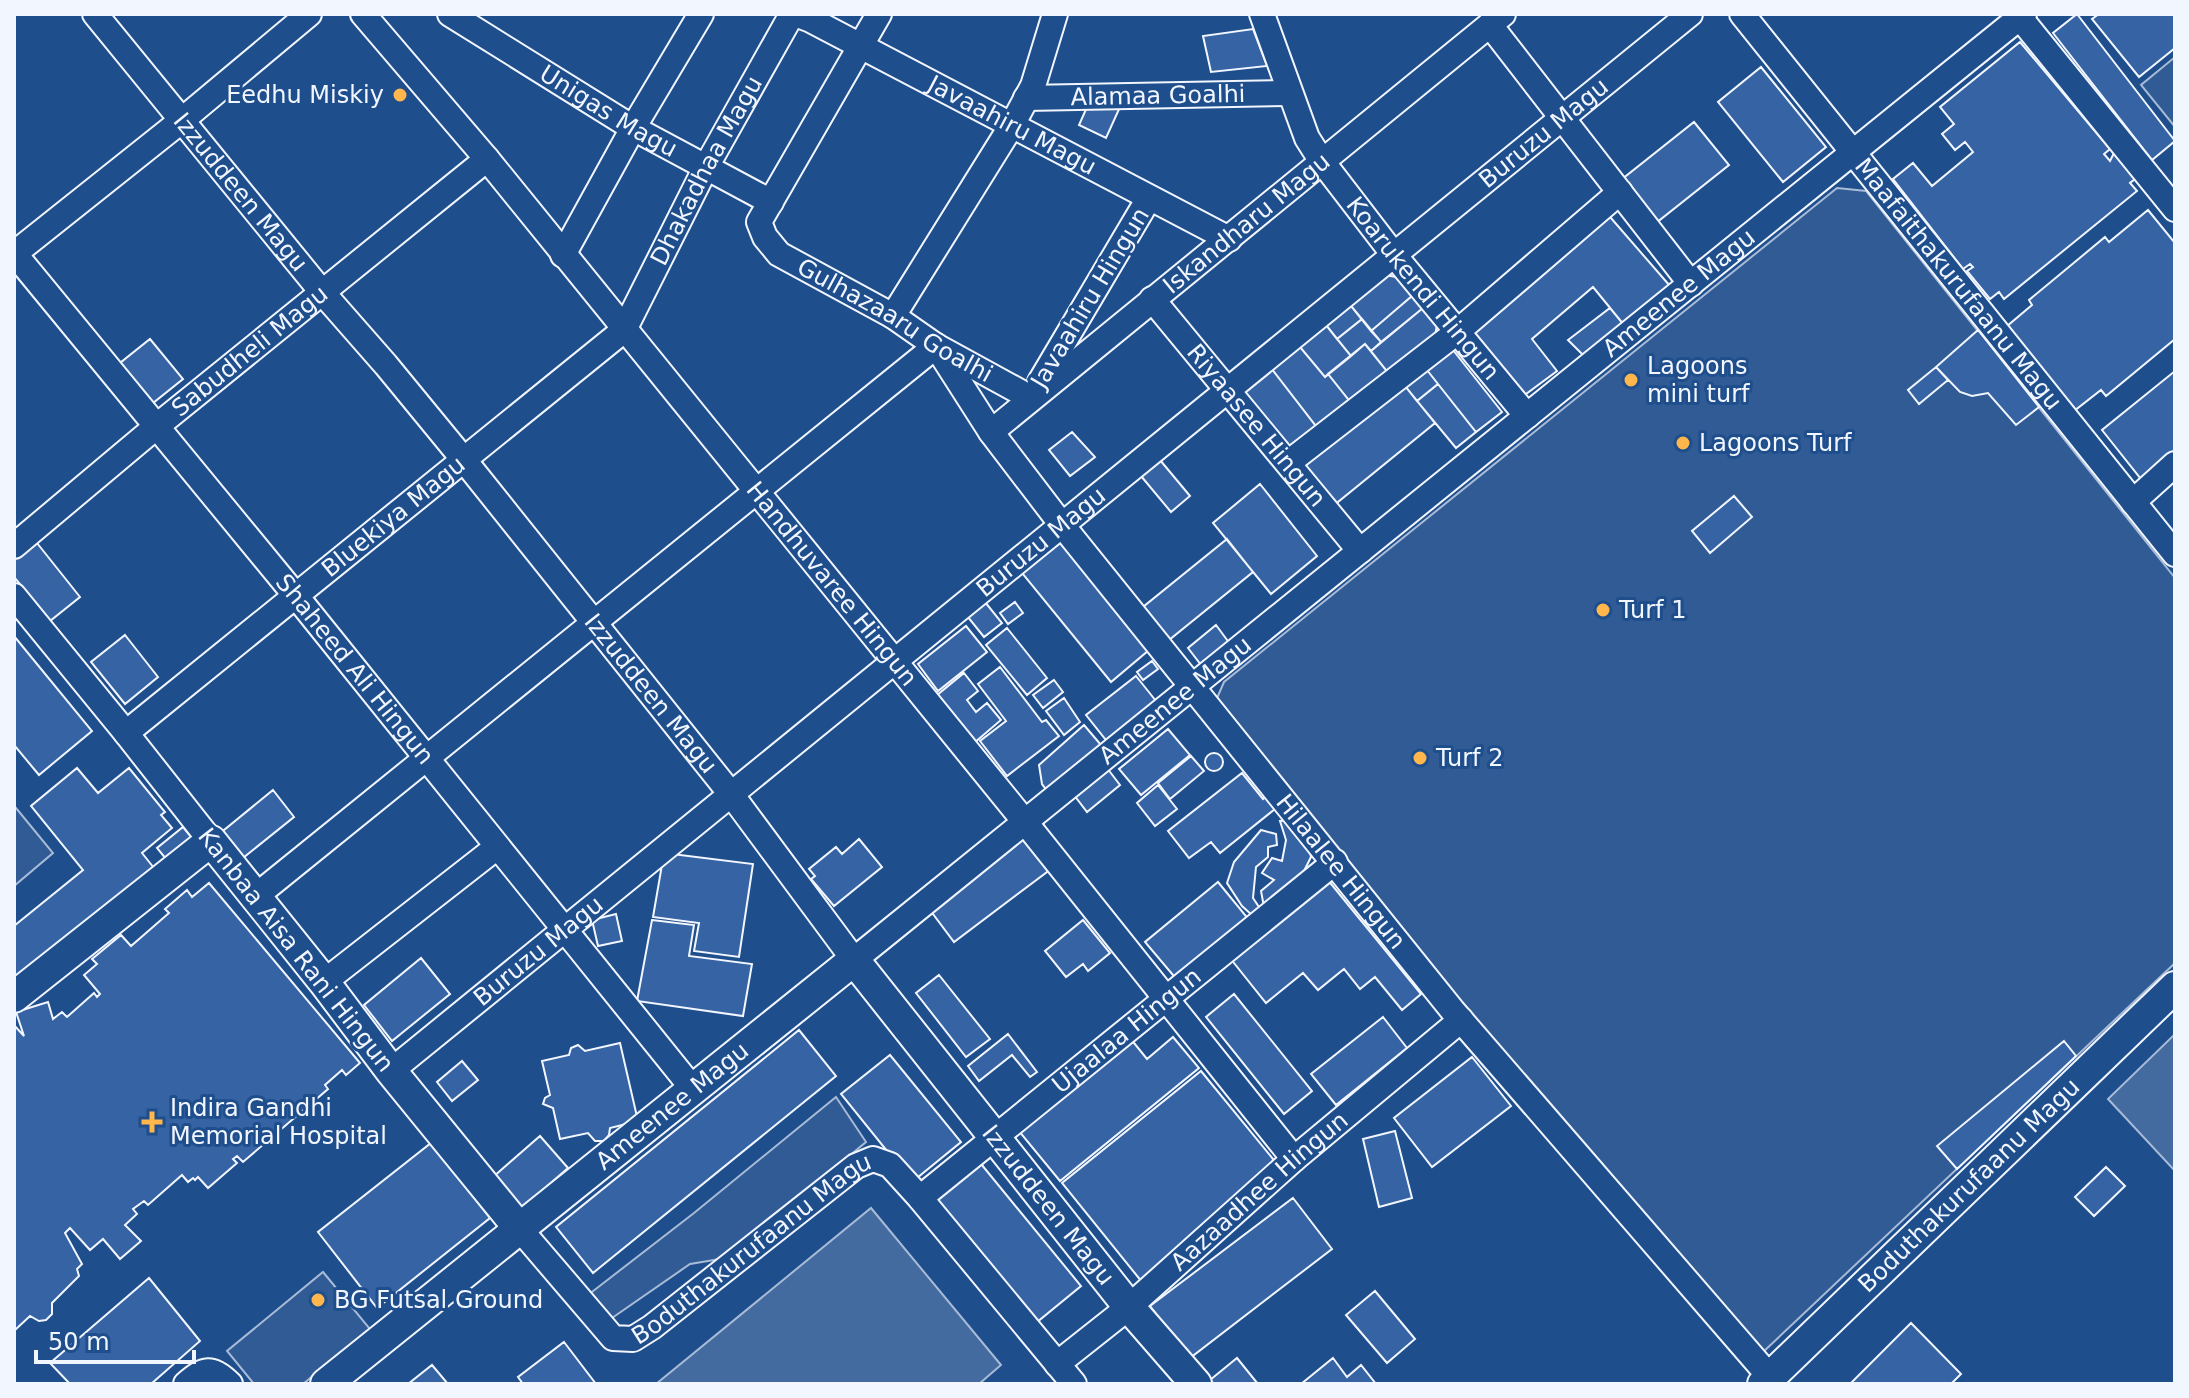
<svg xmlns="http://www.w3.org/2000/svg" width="2189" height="1398" font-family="'DejaVu Sans',sans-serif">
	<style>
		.built { fill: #305b95; stroke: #a8bbd7; stroke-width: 2 }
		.water { fill: #446ba0; stroke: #a8bbd7; stroke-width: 2 }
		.building { fill: #3563a3; stroke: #f2f6ff; stroke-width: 2 }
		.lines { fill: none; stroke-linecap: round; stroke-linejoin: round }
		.minor-casing { stroke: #f2f6ff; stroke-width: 28 }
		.major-casing { stroke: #f2f6ff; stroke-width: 34 }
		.minor { stroke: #1f4e8c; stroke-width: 24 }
		.major { stroke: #1f4e8c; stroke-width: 30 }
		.poi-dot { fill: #ffb74d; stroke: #1f4e8c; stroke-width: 3 }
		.labels { text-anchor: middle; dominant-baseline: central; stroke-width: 6; stroke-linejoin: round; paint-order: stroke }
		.poi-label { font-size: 24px; fill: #f2f6ff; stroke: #1f4e8c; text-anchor: start }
		.street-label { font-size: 24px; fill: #f2f6ff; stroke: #1f4e8c }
	</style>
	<rect width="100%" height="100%" fill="#1f4e8c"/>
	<path class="built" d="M2175 57V127L2141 85Z
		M1837 188 1866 191 2175 578V963L1762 1353 1577 1146 1217 698 1224 682Z
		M16 808 53 853 14 886V810Z
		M836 1097 866 1142 726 1258 690 1264 612 1318 588 1295 694 1213Z
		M323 1272 370 1329 303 1384H254L227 1351Z"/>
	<path class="water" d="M2175 1034V1171L2108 1099Z
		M871 1208 1001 1365 979 1384H656Z"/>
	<path class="building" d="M2077 14 2175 141 2152 160 2053 33Z
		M2099 14H2175V48L2139 77 2092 19Z
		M1253 29 1267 66 1211 72 1203 36Z
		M2020 42 2110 149 2104 154 2110 161 2116 149 2139 176 2130 183 2137 191 2004 299 1999 292 1990 299 1967 271 1973 267 1970 264 1963 269 1893 179 1913 163 1932 186 1973 152 1965 142 1955 150 1942 134 1954 124 1940 107Z
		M1761 67 1826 147 1783 182 1718 102Z
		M1087 107H1120L1106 138 1079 125Z
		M1694 122 1729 165 1656 223 1621 180Z
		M1604 210 1670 286 1624 325 1593 287 1532 339 1557 371 1522 397 1466 327Z
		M2148 210 2175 243V339L2106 396 2101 390 2074 411 2006 327 2032 305 2029 300 2105 237 2109 242Z
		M1385 275 1396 277 1412 296 1371 331 1347 301Z
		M1412 296 1423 308 1381 342 1371 331Z
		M1347 301 1362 319 1337 339 1322 320Z
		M1423 308 1437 325 1435 336 1390 375 1371 351Z
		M1610 308 1624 325 1584 356 1568 340Z
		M1362 319 1381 342 1371 351 1365 344 1351 356 1337 339Z
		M1322 320 1351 356 1325 377 1295 341Z
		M1978 330 2039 407 2016 425 1988 393 1972 396 1960 392 1936 367Z
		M150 339 183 379 153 403 120 363Z
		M1295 341 1325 377 1328 374 1352 404 1319 430 1268 364Z
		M1365 344 1390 375 1352 404 1328 374Z
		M1449 345 1502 412 1476 432 1423 365Z
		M1268 364 1319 430 1286 453 1239 391Z
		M1423 365 1438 384 1417 401 1401 381Z
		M1936 367 1948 380 1919 404 1908 390Z
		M2175 371V451L2141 479 2102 430Z
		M1401 381 1435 423 1333 506 1299 464Z
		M1438 384 1476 432 1456 448 1417 401Z
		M1072 432 1095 457 1070 476 1049 450Z
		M1160 460 1190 496 1171 512 1141 476Z
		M1260 484 1317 556 1271 594 1213 523Z
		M1734 496 1752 517 1710 553 1692 531Z
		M33 538 80 597 50 621 14 577V554Z
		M1227 539 1253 572 1169 640 1143 607Z
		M1060 542 1149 650 1111 682 1022 573Z
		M981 597 1002 623 984 637 963 611Z
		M1015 602 1023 613 1008 624 1000 613Z
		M1216 625 1233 648 1205 670 1188 648Z
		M966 626 987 652 938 691 918 664Z
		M1007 628 1047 678 1027 695 986 645Z
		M125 635 158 677 125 704 91 662Z
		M14 636 92 731 39 775 14 745Z
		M1152 661 1158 669 1143 680 1137 672Z
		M1000 667 1042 722 1046 720 1059 736 1007 776 980 741 1006 721 978 684Z
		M964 673 978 691 967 700 976 712 987 703 1001 720 974 743 936 696Z
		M1136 676 1156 701 1106 740 1086 715Z
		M1054 680 1063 692 1043 708 1033 695Z
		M1064 698 1080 722 1064 735 1046 711Z
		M1084 725 1101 745 1048 792 1042 784 1039 765Z
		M1168 729 1190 755 1141 795 1119 769Z
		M1205 762a9 9 0 1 1 18 0a9 9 0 1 1-18 0Z
		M1191 756 1204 771 1170 799 1158 783Z
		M77 768 98 793 129 768 165 812 161 815 172 828 142 853 154 868 14 981V926L83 870 31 806Z
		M1107 768 1120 785 1087 812 1074 795Z
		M1242 773 1263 799 1271 793 1280 805 1220 853 1211 842 1189 858 1168 831Z
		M1158 785 1177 809 1155 826 1137 803Z
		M273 790 294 817 238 862 218 835Z
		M1292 820 1309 845 1311 857 1297 885 1264 907 1261 891 1274 880 1262 873 1272 858 1282 861 1286 840 1280 821Z
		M183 827 197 844 171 865 157 848Z
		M1027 829 1055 866 954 942 927 906Z
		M1261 830 1276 834 1277 845 1268 847V857L1256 867 1253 898 1261 910 1253 916 1242 906 1227 883 1234 862Z
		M859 839 882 867 834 906 811 879 815 876 809 869 836 847 842 854Z
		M664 853 753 864 739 957 694 951 699 923 653 917Z
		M1323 874 1421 994 1402 1010 1375 977 1360 989 1344 969 1318 990 1303 973 1266 1003 1226 953Z
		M1218 882 1250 921 1178 981 1145 942Z
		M209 883 360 1063 346 1075 342 1070 325 1085 328 1089 243 1162 237 1156 233 1159 237 1163 208 1188 198 1177 195 1180 193 1178 188 1182 182 1175 148 1205 144 1201 133 1209 137 1214 125 1225 141 1241 120 1259 103 1239 90 1250 70 1228 65 1233 82 1264 77 1269 79 1276 52 1303V1314L46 1320 39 1321 30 1316 14 1331V1025L24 1036 16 1012 48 1002 53 1019 62 1012 67 1017 94 993 97 997 100 994 84 975 97 964 92 959 121 935 131 946 169 913 165 909 187 890 192 897Z
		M616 914 622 941 598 946 592 920Z
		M652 920 694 925 689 956 752 964 743 1016 637 1001Z
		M1083 920 1110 953 1088 971 1083 964 1066 977 1045 951Z
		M421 958 450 994 392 1041 364 1005Z
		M939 975 990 1039 966 1057 916 993Z
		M1234 994 1312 1091 1284 1114 1206 1017Z
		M1383 1017 1407 1048 1336 1105 1311 1074Z
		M799 1030 836 1076 593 1273 556 1227Z
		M1008 1034 1037 1072 1030 1077 1012 1055 979 1081 968 1066Z
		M1173 1037 1199 1068 1060 1181 1018 1130 1130 1038 1147 1059Z
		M2064 1041 2076 1056 1957 1169 1937 1146Z
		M620 1043 638 1121 610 1128 609 1135 604 1141H595L588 1133 560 1139 553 1108 543 1104 545 1098 550 1095 542 1061 569 1055 571 1048 578 1045 585 1051Z
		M890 1055 961 1142 912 1182 841 1094Z
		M1472 1057 1511 1106 1432 1167 1394 1118Z
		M462 1061 478 1080 452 1101 437 1082Z
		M1201 1071 1282 1170 1142 1282 1062 1183Z
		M1395 1131 1412 1198 1379 1207 1363 1139Z
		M540 1136 568 1168 521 1209 493 1177Z
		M431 1143 490 1218 377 1308 318 1232Z
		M977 1159 1081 1286 1031 1327 927 1200Z
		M2106 1167 2125 1186 2094 1216 2075 1197Z
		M1293 1198 1332 1249 1190 1358 1150 1306Z
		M149 1278 200 1341 151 1384H70L50 1363Z
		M1375 1291 1415 1339 1387 1363 1346 1315Z
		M1911 1323 1961 1374 1951 1384H1850Z
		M564 1342 596 1384H523L518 1377Z
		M1237 1358 1258 1384H1214L1210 1380Z
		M1333 1358 1347 1377 1361 1365 1376 1384H1301Z
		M432 1365 448 1384H408Z"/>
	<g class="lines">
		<defs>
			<g id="minor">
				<path id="s1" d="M95 14 322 292 386 365 464 460 731 794 854 960 2024 14"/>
				<path id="s2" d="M363 14 487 159 1025 822 1294 1159"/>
				<path id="s3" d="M450 14 633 128 771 202"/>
				<path id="s4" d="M795 14 811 20 1229 239"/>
				<path id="s5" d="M879 14 759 222 765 237 779 254 893 316 936 346 1031 398"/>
				<path id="s6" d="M1262 14 1307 138 1321 160 1394 255 1527 416"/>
				<path id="s7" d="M1742 14 2175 554"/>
				<path d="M2017 14 2175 209"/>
				<path d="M1490 25 1691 284"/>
				<path id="s8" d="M1026 98 1288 93"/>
				<path id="s9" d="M14 253 296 596 693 1089"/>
				<path d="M14 254 181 121 309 14"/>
				<path d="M563 255 633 128 701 14"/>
				<path id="s10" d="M1152 299 1360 551"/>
				<path d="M893 316 1012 125 1033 86 1055 14"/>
				<path id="s11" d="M936 346 991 432 1062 525 1453 1011 1770 1377"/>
				<path d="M1040 382 1149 198"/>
				<path id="s12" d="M991 432 1503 14"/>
				<path d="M1288 463 1457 332 1620 192"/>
				<path d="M2133 502 2175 464"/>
				<path id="s13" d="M14 546 157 426 487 159"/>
				<path d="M14 596 126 733 211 841"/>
				<path id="s14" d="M126 733 624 330 706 167 792 14"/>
				<path d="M256 896 936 346"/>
				<path d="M324 982 497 847"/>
				<path id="s15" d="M391 1071 1690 14"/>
				<path id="s16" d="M920 1198 1335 862"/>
				<path id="s17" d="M519 1228 613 1338 633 1339 652 1327 856 1166 873 1159 890 1165 920 1198 1074 1384"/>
				<path id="s18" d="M1057 1364 1129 1307 1294 1159 1461 1020"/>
				<path d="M186 1384C204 1368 212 1366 230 1384"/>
			</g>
			<g id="major">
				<path d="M14 997 211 841 324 982 391 1071 519 1228"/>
				<path id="s19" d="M326 1384 854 960 1129 1307 1196 1384"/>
				<path id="s20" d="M1763 1384 2175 987"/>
			</g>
		</defs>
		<use href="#minor" class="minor-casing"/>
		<use href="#major" class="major-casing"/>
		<use href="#minor" class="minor"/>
		<use href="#major" class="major"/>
	</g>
	<g class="poi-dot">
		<circle cx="400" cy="95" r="8"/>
		<circle cx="1631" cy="380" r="8"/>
		<circle cx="1683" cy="443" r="8"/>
		<circle cx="1603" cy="610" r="8"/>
		<circle cx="1420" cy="758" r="8"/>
		<path d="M148 1110h8v8h8v8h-8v8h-8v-8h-8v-8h8z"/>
		<circle cx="318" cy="1300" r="8"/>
	</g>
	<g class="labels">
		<g class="poi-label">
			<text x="384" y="95" text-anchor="end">Eedhu Miskiy</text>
			<text x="1647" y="366">Lagoons<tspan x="1647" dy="28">mini turf</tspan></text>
			<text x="1699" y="443">Lagoons Turf</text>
			<text x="1619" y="610">Turf 1</text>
			<text x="1436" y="758">Turf 2</text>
			<text x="170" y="1108">Indira Gandhi<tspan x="170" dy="28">Memorial Hospital</tspan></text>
			<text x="334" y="1300">BG Futsal Ground</text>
		</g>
		<g class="street-label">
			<text stroke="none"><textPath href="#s8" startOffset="132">Alamaa Goalhi</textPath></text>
			<text stroke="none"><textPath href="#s3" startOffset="186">Unigas Magu</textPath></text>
			<text stroke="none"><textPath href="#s4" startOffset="244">Javaahiru Magu</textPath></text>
			<text stroke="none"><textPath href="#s15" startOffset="1486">Buruzu Magu</textPath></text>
			<text stroke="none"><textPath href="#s14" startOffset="820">Dhakadhaa Magu</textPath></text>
			<text stroke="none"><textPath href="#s1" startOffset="230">Izzuddeen Magu</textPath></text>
			<text stroke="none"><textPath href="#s12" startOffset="330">Iskandharu Magu</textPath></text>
			<text stroke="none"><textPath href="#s7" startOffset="346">Maafaithakurufaanu Magu</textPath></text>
			<text stroke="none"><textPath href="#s6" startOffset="322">Koarukendi Hingun</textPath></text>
			<text stroke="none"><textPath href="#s1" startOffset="2274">Ameenee Magu</textPath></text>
			<text transform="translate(1090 298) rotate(-59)">Javaahiru Hingun</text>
			<text stroke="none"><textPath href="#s5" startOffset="412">Gulhazaaru Goalhi</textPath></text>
			<text stroke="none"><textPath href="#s13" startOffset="306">Sabudheli Magu</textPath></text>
			<text stroke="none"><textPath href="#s10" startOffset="164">Riyaasee Hingun</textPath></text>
			<text stroke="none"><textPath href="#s14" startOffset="344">Bluekiya Magu</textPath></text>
			<text stroke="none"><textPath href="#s15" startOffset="838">Buruzu Magu</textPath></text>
			<text stroke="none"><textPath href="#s2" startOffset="738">Handhuvaree Hingun</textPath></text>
			<text stroke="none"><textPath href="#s9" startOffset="538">Shaheed Ali Hingun</textPath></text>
			<text stroke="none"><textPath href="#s1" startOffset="878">Izzuddeen Magu</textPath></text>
			<text stroke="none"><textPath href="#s1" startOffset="1626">Ameenee Magu</textPath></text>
			<text stroke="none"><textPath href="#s11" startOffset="664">Hilaalee Hingun</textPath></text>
			<text transform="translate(296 950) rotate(52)">Kanbaa Aisa Rani Hingun</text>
			<text stroke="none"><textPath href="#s15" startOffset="190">Buruzu Magu</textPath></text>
			<text stroke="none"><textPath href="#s16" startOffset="266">Ujaalaa Hingun</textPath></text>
			<text stroke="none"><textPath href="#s19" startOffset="444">Ameenee Magu</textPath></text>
			<text stroke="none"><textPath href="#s20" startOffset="286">Boduthakurufaanu Magu</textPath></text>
			<text stroke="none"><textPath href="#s18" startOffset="266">Aazaadhee Hingun</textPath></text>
			<text stroke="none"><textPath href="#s19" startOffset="990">Izzuddeen Magu</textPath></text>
			<text stroke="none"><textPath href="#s17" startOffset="314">Boduthakurufaanu Magu</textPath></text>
		</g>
	</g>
	<rect width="2189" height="1398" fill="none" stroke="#f2f6ff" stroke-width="32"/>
	<path d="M36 1350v12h158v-12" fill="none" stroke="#f2f6ff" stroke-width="4"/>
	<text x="48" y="1350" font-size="24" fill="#f2f6ff" stroke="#1f4e8c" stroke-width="6" paint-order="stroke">50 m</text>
</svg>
